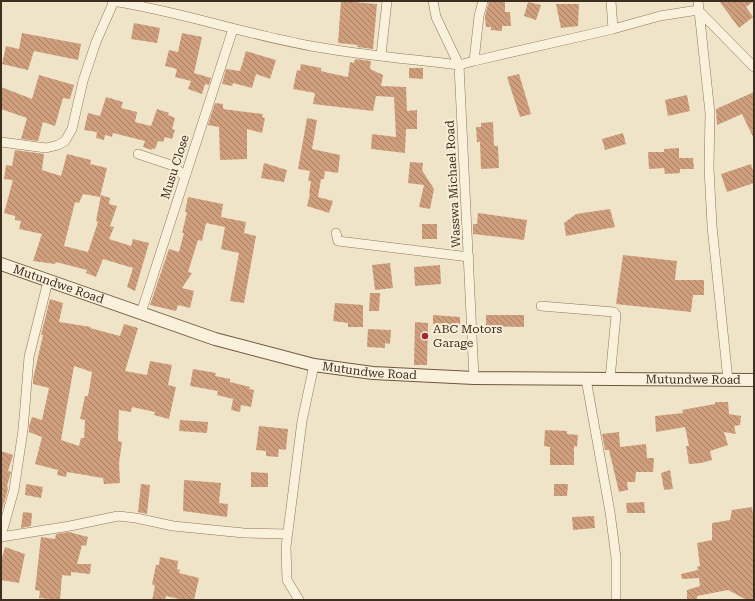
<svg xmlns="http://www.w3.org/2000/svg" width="755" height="601" font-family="'Roboto Serif',serif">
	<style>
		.building { fill: url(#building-back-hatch); fill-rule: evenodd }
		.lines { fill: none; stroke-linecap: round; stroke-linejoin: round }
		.street-casing { stroke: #8d765c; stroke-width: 10 }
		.secondary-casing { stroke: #6f573f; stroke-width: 14 }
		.street { stroke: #faf1dc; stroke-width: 9 }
		.secondary { stroke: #faf1dc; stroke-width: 12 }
		.poi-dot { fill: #9e2a2b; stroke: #f7eed8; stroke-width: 1.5 }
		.labels { text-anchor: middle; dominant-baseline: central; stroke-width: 4; stroke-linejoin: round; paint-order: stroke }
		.street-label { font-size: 12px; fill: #3d2e20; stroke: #f7eed8 }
		.poi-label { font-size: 12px; fill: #3d2e20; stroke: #f7eed8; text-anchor: start }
	</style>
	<defs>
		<pattern id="building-back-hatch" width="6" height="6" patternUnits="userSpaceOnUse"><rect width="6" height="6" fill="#cf9f7d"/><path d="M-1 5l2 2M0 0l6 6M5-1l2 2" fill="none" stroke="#a98266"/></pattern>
	</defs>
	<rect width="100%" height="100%" fill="#f0e4c8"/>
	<path class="building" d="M341 1 377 4 373 49 357 47 358 45 338 43Z
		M489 1H505V12H510L511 26H502V31L491 30V27H486L485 16Z
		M719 1H754L746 7 753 17 739 28Z
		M528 2 541 5 536 20 524 16Z
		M556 4H579L578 26 561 28Z
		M134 23 160 28 157 43 131 39Z
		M22 33 81 44 78 60 34 51 28 70 2 64 6 46 19 49Z
		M182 33 202 37 194 73 211 78 209 85 205 84 202 94 188 89 191 81 175 77 177 69 165 66 169 50 178 52Z
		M246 51 276 60 270 79 256 74 252 88 233 83 232 86 222 84 226 69 240 71Z
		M355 59 371 61 370 69 383 75 381 86 406 87 407 111 417 110V129H406L405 153 371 149 372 134 396 137 394 97 376 96 373 111 313 104 315 93 293 89 297 70 300 71 301 64 321 68V71L329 73 348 77 350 62 354 63Z
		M409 68H423V79L409 78Z
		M519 74 531 114 520 117 507 77Z
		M39 75 74 85 70 99 63 98 55 126 43 122 38 141 21 139 27 118 1 109V87L32 99Z
		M754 92V139L742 114 717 125 716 109Z
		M687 95 690 111 668 116 665 100Z
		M106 97 123 102 121 108 137 112 135 122 151 126 157 109 169 113 168 115 175 118 172 129 175 130 172 139 165 137 163 142 158 141 155 149 153 148 152 150 143 147 145 141 113 133 112 137 105 135 104 140 96 138 97 132 84 130 88 113 100 116Z
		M215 103 223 104V109L263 114 262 117 265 118 262 133 247 129V159L220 160 219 127 208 125Z
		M307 118 317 120 312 149 340 155 338 173 325 171 324 179H321L318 197 333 201 329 213 307 206 310 194H309L311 181H308L310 171 298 169Z
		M493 122 494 146H498L499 168 481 169 480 142H477L476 127H481V123Z
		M623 133 626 144 605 150 602 139Z
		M679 148V158H693L694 169H680V173L665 174 664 168 649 169 648 152H664V149Z
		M15 150 44 154 42 170 61 176 67 154 91 160 90 164 107 168 100 197 83 194 79 203 75 202 64 246 88 252 98 222 96 221 101 195 110 198 109 204 117 206 110 226 114 227 109 239 131 246 133 239 149 243 135 291 127 287 133 268 103 259 96 277 86 273 87 270 56 262 55 264 33 261 42 234 19 229 21 221 15 220V216L4 213 13 180 4 179 6 165 12 166Z
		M410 162 423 163 422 170 434 189 430 209 419 207 424 185 408 183Z
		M264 163 287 170 284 182 261 178Z
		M751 164 754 174V183L727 192 721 174Z
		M188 197 223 204 221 217 246 222 244 233 256 236 244 303 230 301 239 253 221 249 225 227 206 223 202 241 198 240 188 272 192 273 182 288 194 291 190 308 178 305 176 311 150 305 169 249 179 252 184 233H182L187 212H185Z
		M610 209 615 227 566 236 564 223 576 214Z
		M478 213 527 220 524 240 473 234V224H477Z
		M422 224H437V239H422Z
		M623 255 677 261 675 280H704V295H693L691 312 616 304Z
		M390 263 393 288 375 290 372 265Z
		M440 265 441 284 415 286 414 267Z
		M370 293H380L379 311H369Z
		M50 299 63 303 59 322 91 327 90 328 120 336 124 324 138 328 125 371 147 375 150 361 172 365 168 385 176 387 169 419 154 415 155 412 132 407 131 412 119 410 118 441 122 442 119 463 120 483 104 484 103 478 67 472 66 477 57 475 58 470 35 464 42 437 29 432V426L32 417 42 420 49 388 33 384V379L43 335H41ZM74 366 92 372 88 396H85L80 419 85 420 84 438H81L79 446 61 440Z
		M335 303 363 305V327H348V323L333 321Z
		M433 315 460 317V325L433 324Z
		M486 315H524V327L486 326Z
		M415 322 428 323 427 365H414Z
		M368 329 391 330 390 344 385 343V348L367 347Z
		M193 369 216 373 215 376 230 379V382L250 387 249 389 254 390 251 407 241 405 240 412 231 410 233 399 217 395 218 391 190 386Z
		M715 402H728L729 414 741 416 740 425 734 426 736 434 724 432 728 445 710 451 712 460 701 463 689 464 686 446H689L685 427 656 432 655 416 683 413 682 410 715 404Z
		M180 420 208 422 207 433 179 431Z
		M259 426 288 429 286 450 279 449 278 457 266 456V451L256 450Z
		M545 430 567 431V434L578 435 577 447 574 446V465H550V447L544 446Z
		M619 432 620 447 646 444 647 458H654L653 472H636L635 482H627L628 490 619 492 609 450H605L602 434Z
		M1 451 13 455 8 471 11 472 7 486 8 489 1 514Z
		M670 470 673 489 664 490 661 473Z
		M251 472 268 473V487H251Z
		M184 480 221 483 219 503 228 504 227 517 183 511Z
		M26 484 43 487 41 498 25 495Z
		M141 484 150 485 147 514 138 512Z
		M554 484H568L567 496H554Z
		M644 502 645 513H627L626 503Z
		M752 507 754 521V600H747L728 590 697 596V600H687V590L700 586 699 578 682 579 681 574 698 570 697 567 700 566 697 543 712 540V523L730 520 732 510Z
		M23 512 32 513 31 526 21 528Z
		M594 516 595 528 573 530 572 517Z
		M69 532 88 537 86 546 82 545 77 564H91L90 574 71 572V576L62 575 60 600 39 598 40 591 35 590 41 537 55 539 56 534Z
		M5 547 25 554 19 583 1 580V561Z
		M160 557 178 561 177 569 180 570 179 573 199 578 194 600H184L166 596 165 600H152L155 586 152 584 156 565H159Z"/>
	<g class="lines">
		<defs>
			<path id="street" d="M112 1C179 11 244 34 311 46 360 55 410 59 459 65
				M433 1 436 17 459 65
				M611 1 613 29
				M698 1 710 113 709 168 712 226 728 380
				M698 10 754 67
				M381 55 387 1
				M474 61 613 29 660 16 698 10
				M1 142 46 148 58 145 65 141 72 129 83 81 96 42 114 1
				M138 154 174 166 184 176
				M336 233 338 241 469 257
				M541 306 614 312 616 315 610 379
				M141 313 233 29
				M474 378 459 65 474 61 479 16 483 1
				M586 379 610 512 616 558V600
				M1 536 14 490 23 430 29 357 48 281
				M1 537 70 526 118 516 136 518 173 526 244 533 288 534
				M299 600 287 580 286 547 302 421 314 365"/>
			<g id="secondary">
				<path id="s1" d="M1 264 215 339 314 365 373 373 474 378 754 380"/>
			</g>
		</defs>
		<use href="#street" class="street-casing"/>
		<use href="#secondary" class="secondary-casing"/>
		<use href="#street" class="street"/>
		<use href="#secondary" class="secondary"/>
	</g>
	<circle class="poi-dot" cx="425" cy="336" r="4"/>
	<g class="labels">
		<g class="street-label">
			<text transform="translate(175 167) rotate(-72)">Musu Close</text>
			<text transform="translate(453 184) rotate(-93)">Wasswa Michael Road</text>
			<text stroke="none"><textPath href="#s1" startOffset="61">Mutundwe Road</textPath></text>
			<text stroke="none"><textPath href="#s1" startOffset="385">Mutundwe Road</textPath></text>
			<text stroke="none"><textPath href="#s1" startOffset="709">Mutundwe Road</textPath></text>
		</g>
		<g class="poi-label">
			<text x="433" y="329">ABC Motors<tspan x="433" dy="14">Garage</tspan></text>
		</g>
	</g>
	<rect width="755" height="601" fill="none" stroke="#3d2e20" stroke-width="4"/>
</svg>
